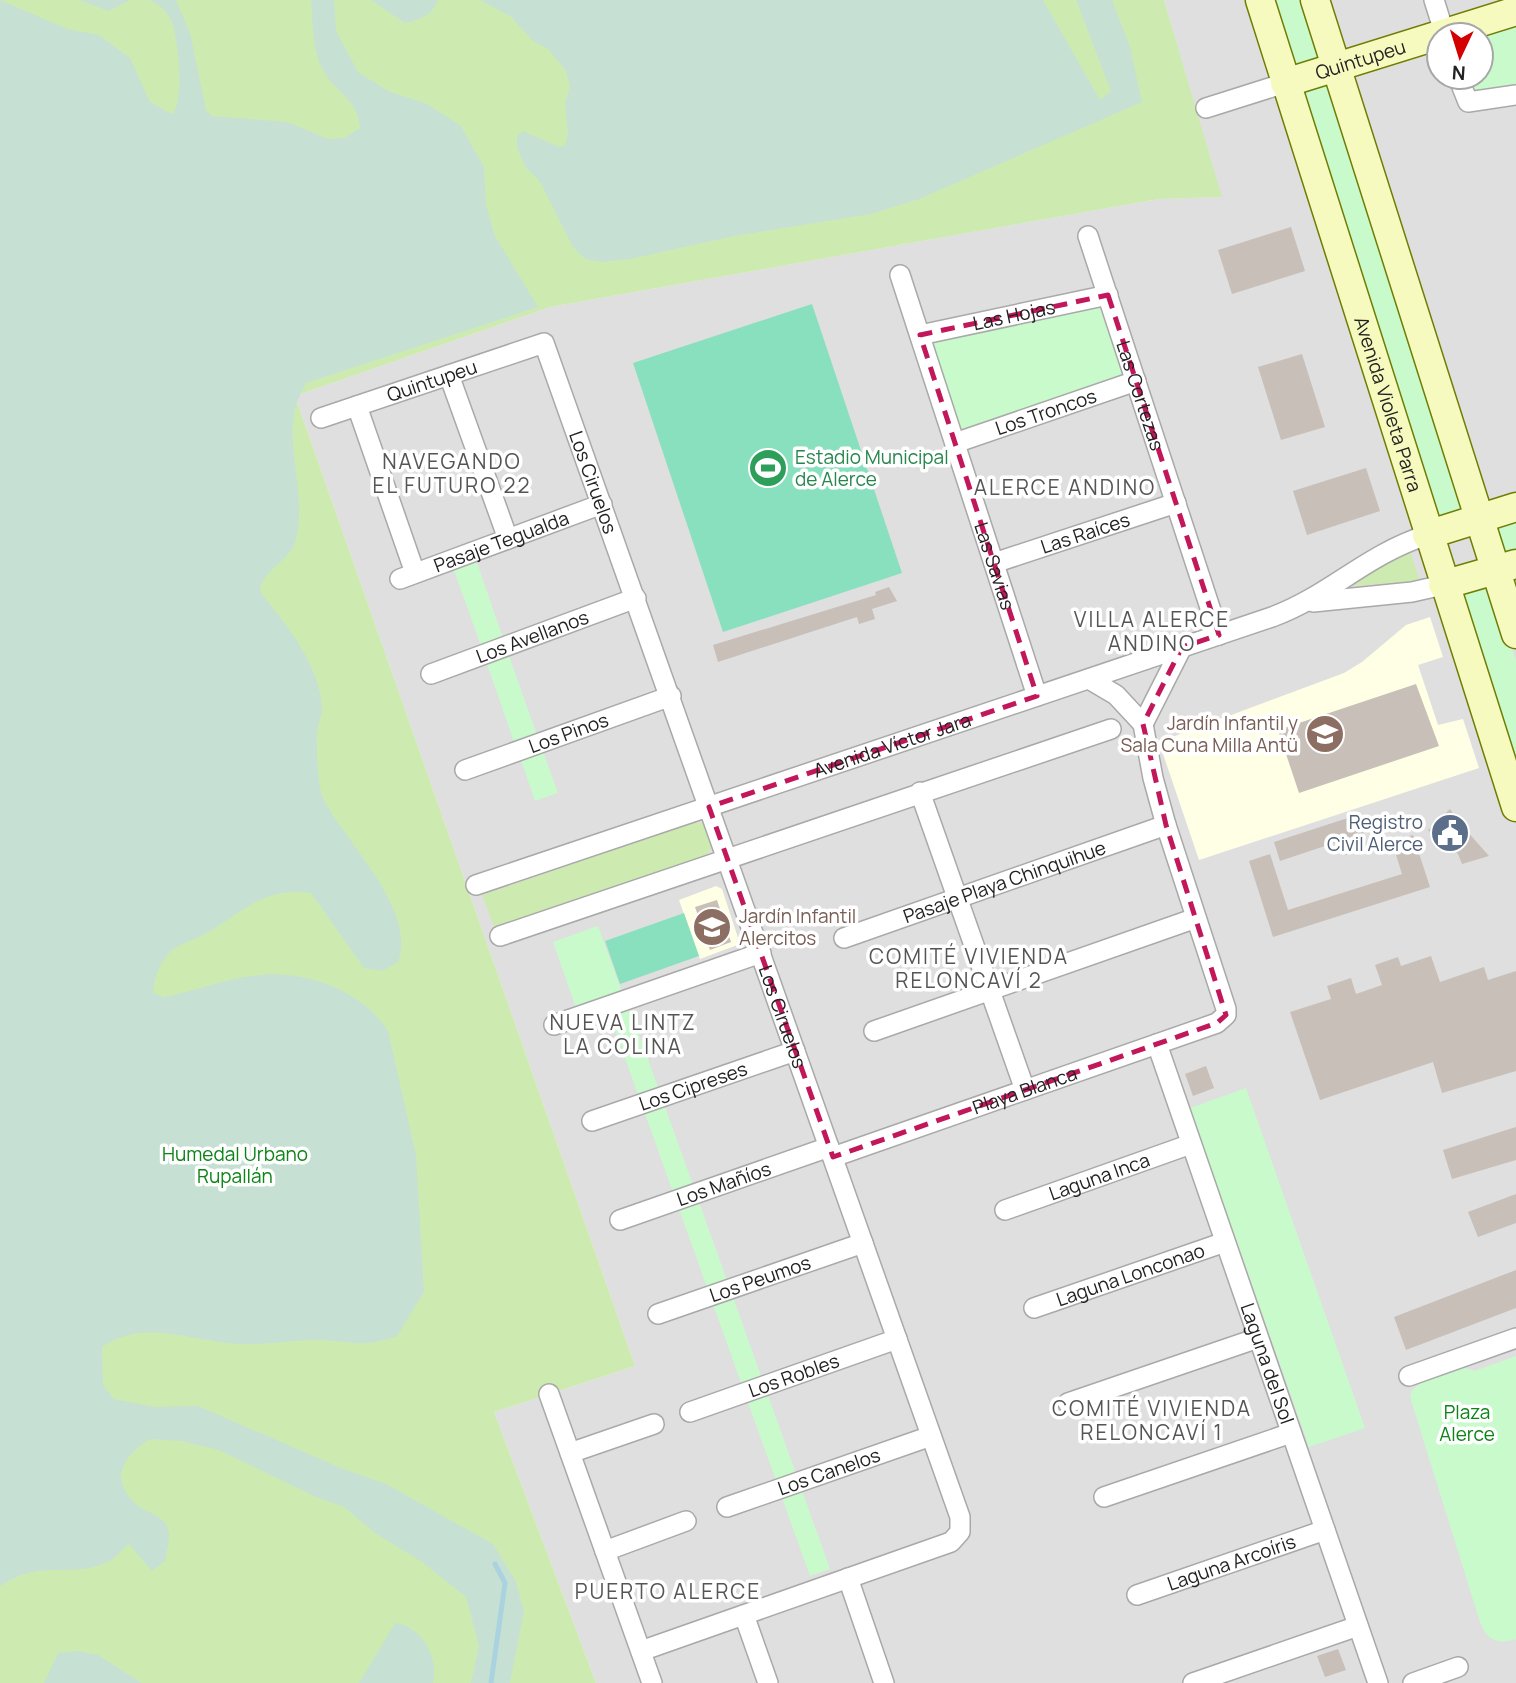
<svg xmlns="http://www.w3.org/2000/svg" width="1516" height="1683" font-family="Manrope,sans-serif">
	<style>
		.residential { fill: #e0dfdf; fill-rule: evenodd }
		.education { fill: #ffffe5 }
		.grass { fill: #cdebb0 }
		.wetland { fill: #c6e0d4 }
		.park { fill: #c8facc }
		.pitch { fill: #88e0be }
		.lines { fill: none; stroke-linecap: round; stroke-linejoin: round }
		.stream { stroke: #aad3df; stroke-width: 5 }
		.building { fill: #c7bfb8 }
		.street-casing { stroke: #a9a9a9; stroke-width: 22 }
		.secondary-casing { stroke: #707d05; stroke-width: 31 }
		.street { stroke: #fff; stroke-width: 19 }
		.secondary { stroke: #f7fabf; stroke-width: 28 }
		.marked { fill: none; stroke: #c2185b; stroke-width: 5; stroke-dasharray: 14 9; stroke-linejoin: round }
		.labels { text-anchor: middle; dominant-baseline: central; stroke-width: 7; stroke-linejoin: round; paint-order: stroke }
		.street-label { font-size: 19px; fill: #222; stroke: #fff }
		.leisure-label { font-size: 19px; fill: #27864d; stroke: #fff; text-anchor: start }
		.education-label { font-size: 19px; fill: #785e54; stroke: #fff; text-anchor: end }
		.service-label { font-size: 19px; fill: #4e5e75; stroke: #fff; text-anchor: end }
		.park-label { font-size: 19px; fill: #0c8416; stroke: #fff }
		.neighbourhood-label { font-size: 21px; letter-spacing: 2px; fill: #555; stroke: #fff }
	</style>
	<rect width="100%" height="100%" fill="#f2efe9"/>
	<path class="residential" d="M1164 0H1516V1683H596L494 1412 635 1366 295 396 550 307 1159 199 1221 197ZM1439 35H1481V77H1439Z"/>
	<path class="education" d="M1430 617 1443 657 1418 665 1438 725 1463 719 1479 768 1199 860 1159 742 1344 673 1362 662 1406 625Z
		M716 886 722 889 740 944 700 959 679 900Z"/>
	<path class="grass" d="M0 0H1164L1222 197 1159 199 550 307 295 396 635 1366 494 1412 596 1683H0Z
		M1410 551 1420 581 1349 586 1370 568Z
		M692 823H704L712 847 707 855 495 929 482 895Z"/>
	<path class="wetland" d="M0 0 67 29 99 35 130 58 150 102 172 114C185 103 178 39 172 23 168 12 160 4 149 0H176L190 33 206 110 212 116 288 122 328 139 344 138 360 128C356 95 337 96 323 70 312 50 313 22 311 0H334L336 31 358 72 390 92 425 103 461 126 484 167 486 205 495 236 538 307 306 383C302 391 297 400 295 408 286 452 307 495 296 539 291 562 261 569 260 592 286 624 320 665 322 708 322 717 317 726 317 734 316 746 318 789 323 798 344 841 418 910 398 962L382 971 364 968 311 893C262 886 242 914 203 935 193 941 177 944 169 953 159 965 154 977 153 993L164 997C197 991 227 978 259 975 306 970 363 991 388 1031L416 1155 424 1292 397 1336C361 1348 357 1342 323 1340 291 1339 259 1347 227 1343 184 1338 141 1320 102 1347L103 1385 114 1399 155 1407 198 1406 341 1468 386 1484 493 1544 516 1582 524 1611 510 1683H471L479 1646 466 1597 422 1562 375 1533 344 1507 316 1497 219 1450 181 1441 150 1439C123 1457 108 1478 137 1505 145 1512 159 1514 165 1523 173 1535 167 1549 165 1561L152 1571 129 1544C122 1549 116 1558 108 1562 69 1579 43 1558 0 1586Z
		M79 0H131L108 11Z
		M371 0H438C431 16 422 19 405 23Z
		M480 0H1043L1100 100 1111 91 1076 0H1112L1130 47 1142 102 919 199 871 214 734 236 630 259 602 262 585 259 573 247 539 180 526 168 517 148V136L523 131 559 147 565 146 568 134 565 103 570 86 566 71 548 49 533 41 510 16Z
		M395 1623C422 1626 439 1658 433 1683H359Z
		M77 1651 98 1655 142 1683H44L58 1653Z"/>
	<path class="park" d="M1266 0H1306L1324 59 1292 70Z
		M1516 21V90L1475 99 1462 77H1481V35Z
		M1327 80 1466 510 1438 521 1297 90Z
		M1093 306 1105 311 1126 377 961 433 931 342Z
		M1516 518V555L1504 558 1492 525Z
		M475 557 503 638 481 646 452 565Z
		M1488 582 1516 660V776L1457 591Z
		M508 653 537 735 514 742 486 661Z
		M542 749 558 793 535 801 520 757Z
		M598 926 623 995 577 1011 553 942Z
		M629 1006 830 1569 810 1576 609 1013Z
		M1246 1088 1365 1428 1309 1447 1190 1108Z
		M1516 1356V1639C1497 1645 1487 1640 1480 1622L1410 1397 1412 1390 1421 1383 1462 1367 1475 1371Z"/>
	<path class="pitch" d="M812 304 902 573 723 632 633 363Z
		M684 913 699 956 620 984 605 941Z"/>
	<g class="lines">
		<path class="stream" d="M491 1683 505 1583 495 1564"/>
	</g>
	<path class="building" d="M1291 227 1305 271 1232 294 1218 250Z
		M1302 354 1325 427 1281 440 1258 367Z
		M1366 468 1380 511 1307 535 1293 491Z
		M889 587 897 601 872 609 875 619 859 624 857 617 718 662 713 645 876 595 875 592Z
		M1416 684 1439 746 1299 793 1278 730Z
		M1450 809 1458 821 1489 856 1462 864 1458 854 1441 837 1438 840 1428 830Z
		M1357 815 1368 847 1345 855 1340 841 1280 861 1274 842Z
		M1413 835 1430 887 1273 937 1249 861 1270 854 1288 910 1402 874 1392 842Z
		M717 900 731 942 710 950 695 907Z
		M1431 956 1440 982 1484 967 1488 980 1516 971V1071L1442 1093 1433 1062 1320 1100 1290 1012 1331 999 1327 986 1351 978 1356 994 1382 985 1375 965 1398 957 1401 966Z
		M1206 1066 1214 1088 1193 1096 1185 1074Z
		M1516 1127V1160L1452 1179 1443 1150Z
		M1516 1194V1223L1478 1237 1468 1212Z
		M1516 1270V1308L1406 1350 1394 1317Z
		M1338 1649 1346 1670 1325 1677 1317 1656Z"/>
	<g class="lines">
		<defs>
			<g id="street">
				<path d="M1434 0 1445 35"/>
				<path d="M1458 77 1468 102 1516 95"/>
				<path d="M1206 108 1285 83"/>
				<path id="s1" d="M1088 236 1219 635"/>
				<path id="s2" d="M900 275 1037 696"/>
				<path id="s3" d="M920 335 1108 295"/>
				<path d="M449 375 508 539"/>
				<path d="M357 406 415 573"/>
				<path id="s4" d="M321 418 544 343 960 1517V1532L951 1542 641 1651"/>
				<path id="s5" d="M955 443 1136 381"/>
				<path id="s6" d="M994 563 1176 503"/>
				<path id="s7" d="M400 579 602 504"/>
				<path d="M1313 602 1412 592 1443 585"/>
				<path id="s8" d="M431 674 636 598"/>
				<path d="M1143 724 1182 647"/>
				<path id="s9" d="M465 770 671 696"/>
				<path d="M920 792 1025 1090"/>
				<path id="s10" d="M476 885 1272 617C1331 595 1365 555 1427 535"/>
				<path d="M500 936 1111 729"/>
				<path id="s11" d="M844 938 1166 825"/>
				<path d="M554 1025 761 953"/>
				<path d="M874 1031 1196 918"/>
				<path id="s12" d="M1157 1044 1378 1683"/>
				<path id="s13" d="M592 1121 795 1051"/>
				<path id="s14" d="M833 1157 1217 1023 1226 1015V1009L1166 825 1153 778 1143 724 1116 695 1089 679"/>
				<path id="s15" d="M1005 1210 1191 1144"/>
				<path id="s16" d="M620 1220 829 1147"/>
				<path id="s17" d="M1034 1308 1225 1242"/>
				<path id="s18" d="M658 1314 863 1243"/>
				<path d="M1409 1376 1516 1338"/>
				<path d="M549 1394 652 1683"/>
				<path d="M1068 1403 1258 1338"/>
				<path id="s19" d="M690 1412 897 1339"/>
				<path d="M570 1453 654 1424"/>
				<path d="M1104 1497 1291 1433"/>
				<path id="s20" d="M727 1507 931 1436"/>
				<path d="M605 1551 686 1521"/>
				<path d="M848 1578 884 1683"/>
				<path id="s21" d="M1137 1595 1325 1530"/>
				<path d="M744 1615 768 1683"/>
				<path d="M1193 1683 1358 1626"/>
				<path d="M1413 1683 1458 1667"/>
			</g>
			<g id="secondary">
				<path id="s22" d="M1260 0 1516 807"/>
				<path d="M1315 0 1516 634"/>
				<path id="s23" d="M1285 83 1516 11"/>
				<path d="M1427 535 1516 507"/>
				<path d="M1443 585 1516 564"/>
			</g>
		</defs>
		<use href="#street" class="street-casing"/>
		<use href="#secondary" class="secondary-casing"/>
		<use href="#street" class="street"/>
		<use href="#secondary" class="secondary"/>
	</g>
	<path class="marked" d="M1108 295 1219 635 1182 647 1143 724 1166 825 1226 1015 1217 1023 833 1157 709 807 1037 696 920 335Z"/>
	<defs>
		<symbol id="stadium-disc" viewBox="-11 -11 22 22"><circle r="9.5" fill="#2e9e5b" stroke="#fff"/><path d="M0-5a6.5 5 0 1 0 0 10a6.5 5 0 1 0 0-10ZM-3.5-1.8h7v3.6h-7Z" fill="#fff"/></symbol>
		<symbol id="school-disc" viewBox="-11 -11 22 22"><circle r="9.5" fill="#8d6e63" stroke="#fff"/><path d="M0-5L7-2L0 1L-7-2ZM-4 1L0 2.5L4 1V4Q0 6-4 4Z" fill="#fff"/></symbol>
		<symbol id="civic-disc" viewBox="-11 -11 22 22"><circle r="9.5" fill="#5c6f8a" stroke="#fff"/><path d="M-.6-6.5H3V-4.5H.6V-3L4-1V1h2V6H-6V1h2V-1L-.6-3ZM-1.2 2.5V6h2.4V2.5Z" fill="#fff"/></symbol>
	</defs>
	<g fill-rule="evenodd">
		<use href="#stadium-disc" x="746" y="446" width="44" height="44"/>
		<use href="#school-disc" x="1303" y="712" width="44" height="44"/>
		<use href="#civic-disc" x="1428" y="811" width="44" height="44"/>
		<use href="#school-disc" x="690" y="905" width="44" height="44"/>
	</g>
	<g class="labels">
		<g class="street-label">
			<text stroke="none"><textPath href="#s23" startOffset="79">Quintupeu</textPath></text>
			<text stroke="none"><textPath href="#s3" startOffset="96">Las Hojas</textPath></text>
			<text stroke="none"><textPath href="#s4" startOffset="117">Quintupeu</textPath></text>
			<text stroke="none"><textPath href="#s1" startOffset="168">Las Cortezas</textPath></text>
			<text stroke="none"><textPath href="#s22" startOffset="424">Avenida Violeta Parra</textPath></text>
			<text stroke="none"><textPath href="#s5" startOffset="96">Los Troncos</textPath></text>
			<text stroke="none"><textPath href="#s4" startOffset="383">Los Ciruelos</textPath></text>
			<text stroke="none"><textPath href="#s6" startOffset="96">Las Raíces</textPath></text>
			<text stroke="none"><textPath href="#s7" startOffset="108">Pasaje Tegualda</textPath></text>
			<text stroke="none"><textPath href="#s2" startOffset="306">Las Savias</textPath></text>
			<text stroke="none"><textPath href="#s8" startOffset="108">Los Avellanos</textPath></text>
			<text stroke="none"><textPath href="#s9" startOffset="110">Los Pinos</textPath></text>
			<text stroke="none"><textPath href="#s10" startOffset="439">Avenida Víctor Jara</textPath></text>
			<text stroke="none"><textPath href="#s11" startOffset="170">Pasaje Playa Chinquihue</textPath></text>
			<text stroke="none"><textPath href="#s4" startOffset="950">Los Ciruelos</textPath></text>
			<text stroke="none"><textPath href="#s13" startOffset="107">Los Cipreses</textPath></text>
			<text stroke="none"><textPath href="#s14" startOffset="203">Playa Blanca</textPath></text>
			<text stroke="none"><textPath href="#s15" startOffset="100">Laguna Inca</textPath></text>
			<text stroke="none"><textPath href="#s16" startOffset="110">Los Mañíos</textPath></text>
			<text stroke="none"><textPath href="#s17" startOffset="102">Laguna Lonconao</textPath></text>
			<text stroke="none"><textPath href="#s18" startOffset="108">Los Peumos</textPath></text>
			<text stroke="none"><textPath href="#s12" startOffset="338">Laguna del Sol</textPath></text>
			<text stroke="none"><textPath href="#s19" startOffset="110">Los Robles</textPath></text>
			<text stroke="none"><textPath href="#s20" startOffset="108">Los Canelos</textPath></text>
			<text stroke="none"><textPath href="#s21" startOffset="100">Laguna Arcoíris</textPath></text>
		</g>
		<g class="leisure-label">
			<text x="795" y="457">Estadio Municipal<tspan x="795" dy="22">de Alerce</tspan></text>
		</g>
		<g class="education-label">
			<text x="1298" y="723">Jardín Infantil y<tspan x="1298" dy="22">Sala Cuna Milla Antü</tspan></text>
			<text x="739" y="916" text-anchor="start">Jardín Infantil<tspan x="739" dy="22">Alercitos</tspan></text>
		</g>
		<g class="service-label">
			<text x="1423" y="822">Registro<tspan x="1423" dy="22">Civil Alerce</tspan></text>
		</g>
		<g class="park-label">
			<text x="235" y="1154">Humedal Urbano<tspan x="235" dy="22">Rupallán</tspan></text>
			<text x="1467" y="1412">Plaza<tspan x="1467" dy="22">Alerce</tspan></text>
		</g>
		<g class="neighbourhood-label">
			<text x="452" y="461">NAVEGANDO<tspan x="452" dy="24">EL FUTURO 22</tspan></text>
			<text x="1065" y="487">ALERCE ANDINO</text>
			<text x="1152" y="619">VILLA ALERCE<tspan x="1152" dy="24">ANDINO</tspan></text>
			<text x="969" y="956">COMITÉ VIVIENDA<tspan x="969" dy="24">RELONCAVÍ 2</tspan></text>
			<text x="623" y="1022">NUEVA LINTZ<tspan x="623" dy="24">LA COLINA</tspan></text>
			<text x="1152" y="1408">COMITÉ VIVIENDA<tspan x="1152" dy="24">RELONCAVÍ 1</tspan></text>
			<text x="668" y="1591">PUERTO ALERCE</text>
		</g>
	</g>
	<g transform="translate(1460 56) rotate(184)"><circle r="33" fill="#ffffff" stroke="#a7a7a7" stroke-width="2"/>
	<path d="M0-5L12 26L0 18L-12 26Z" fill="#d40000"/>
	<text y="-10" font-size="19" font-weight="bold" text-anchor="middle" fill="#222222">N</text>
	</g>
</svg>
